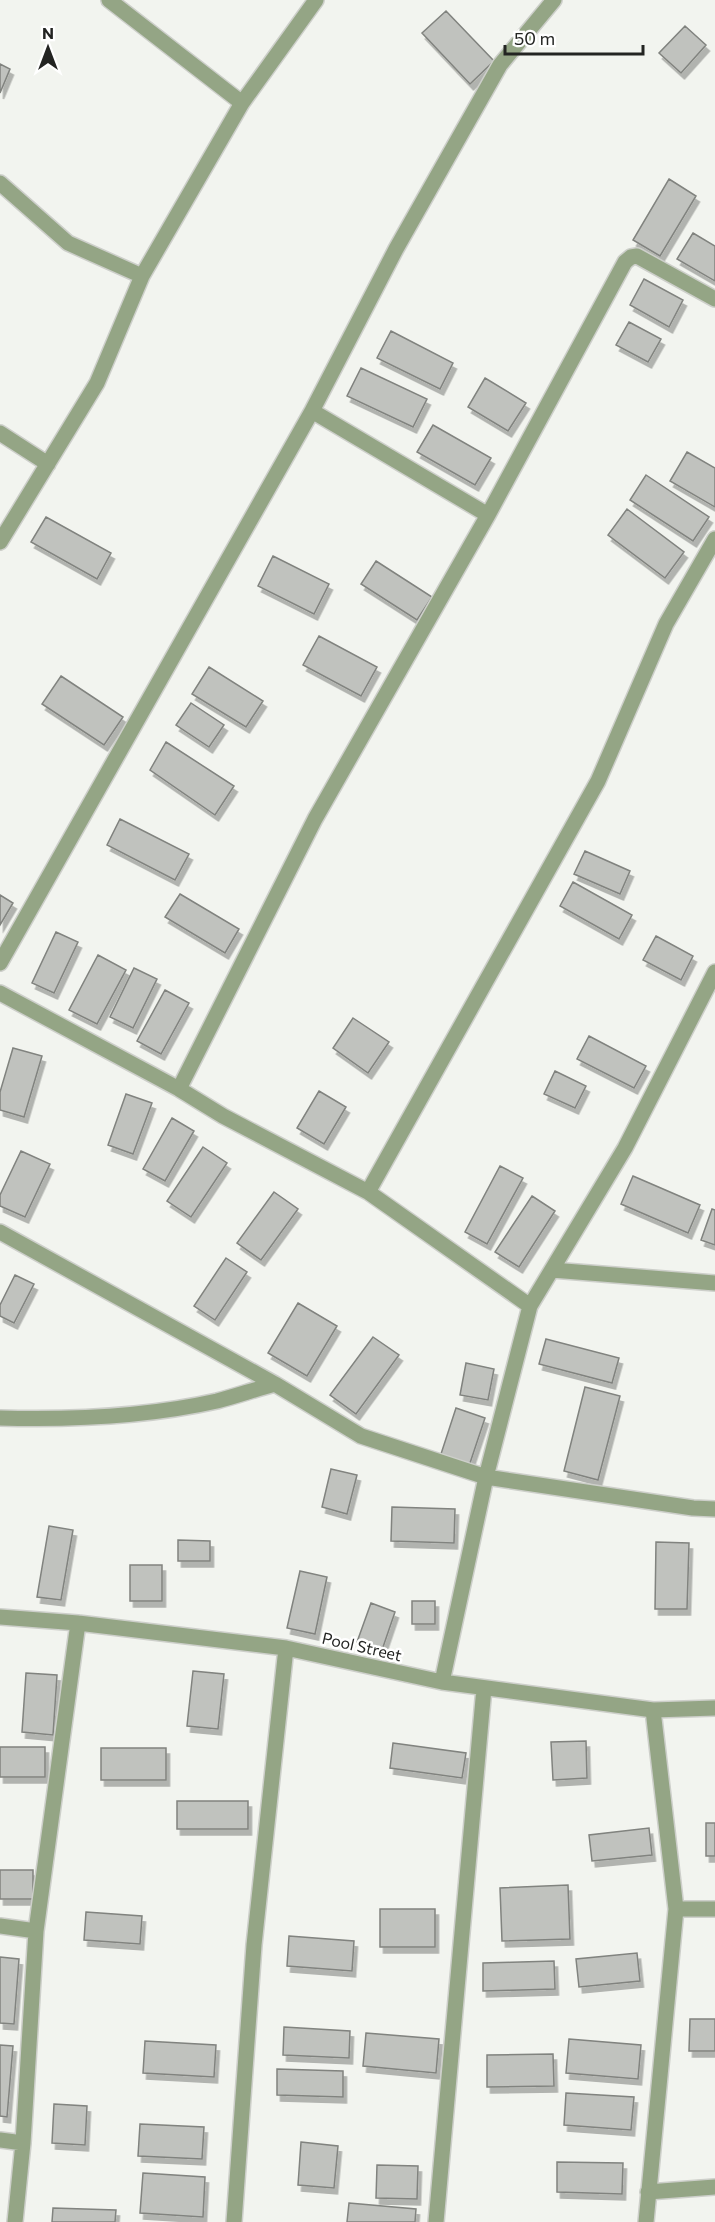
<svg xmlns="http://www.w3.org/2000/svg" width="715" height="2222" font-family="Commissioner,sans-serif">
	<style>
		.building { fill: #c0c2be; stroke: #81837f; stroke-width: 1.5; filter: url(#shadow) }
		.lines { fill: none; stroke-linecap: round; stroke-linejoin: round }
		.minor-casing { stroke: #cdcfca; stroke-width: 18 }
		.minor { stroke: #94a585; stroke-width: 15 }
		.labels { text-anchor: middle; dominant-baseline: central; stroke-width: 5; stroke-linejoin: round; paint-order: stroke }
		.street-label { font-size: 16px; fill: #232422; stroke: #fff }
	</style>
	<defs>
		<filter id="shadow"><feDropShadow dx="3.5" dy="6" stdDeviation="0" flood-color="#0004"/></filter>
	</defs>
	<rect width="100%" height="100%" fill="#f2f4ef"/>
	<path class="building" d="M446 11 494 61 470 84 422 33Z
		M685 26 706 45 681 73 659 53Z
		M0 64 10 69 0 93Z
		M669 179 696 196 660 256 633 240Z
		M693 233 715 246V281L677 259Z
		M644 279 683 300 669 327 630 305Z
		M629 322 661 339 648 362 616 345Z
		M391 331 453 363 440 389 377 358Z
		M361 368 427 399 413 427 347 396Z
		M485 378 526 403 508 431 468 407Z
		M433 425 491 458 475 485 417 452Z
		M687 452 715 468V507L670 481Z
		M646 475 709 517 693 541 630 500Z
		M627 509 684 552 665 578 608 535Z
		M46 517 111 553 97 579 31 542Z
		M273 556 329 584 314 614 258 586Z
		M376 561 432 597 417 620 361 584Z
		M319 636 377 667 361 696 303 665Z
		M209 667 263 701 246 727 192 694Z
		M61 676 123 717 104 745 42 704Z
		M191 703 224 725 209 747 176 725Z
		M166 742 234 786 215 815 150 770Z
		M120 819 189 854 175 880 107 845Z
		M585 851 630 871 620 894 574 874Z
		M573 882 632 915 619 939 560 906Z
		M180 894 239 929 225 953 165 917Z
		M0 895 13 903 0 925Z
		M56 932 78 942 54 993 32 983Z
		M656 936 693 956 681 980 643 960Z
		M98 955 126 970 97 1024 69 1010Z
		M134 968 157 979 133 1028 110 1017Z
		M165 990 189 1003 161 1054 137 1041Z
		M353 1018 389 1042 368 1073 333 1048Z
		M589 1036 646 1066 634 1088 577 1059Z
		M13 1048 42 1056 24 1117 0 1110V1092Z
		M555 1071 586 1086 575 1108 544 1094Z
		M319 1091 346 1107 324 1144 297 1128Z
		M126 1094 152 1103 133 1154 108 1145Z
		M172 1118 194 1131 165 1181 143 1169Z
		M203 1147 227 1163 191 1217 167 1201Z
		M21 1151 50 1164 25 1217 0 1206V1195Z
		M500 1166 523 1178 487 1244 465 1232Z
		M633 1176 700 1205 688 1233 621 1204Z
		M274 1192 298 1209 261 1260 237 1243Z
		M532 1196 555 1211 519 1267 495 1252Z
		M712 1209 715 1210V1245L701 1240Z
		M226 1258 247 1272 215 1320 194 1306Z
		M15 1275 34 1284 14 1323 0 1316V1305Z
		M298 1303 337 1326 307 1376 268 1353Z
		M373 1337 399 1355 356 1414 330 1395Z
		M546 1339 619 1358 612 1383 539 1364Z
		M466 1363 494 1369 488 1400 460 1395Z
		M585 1387 620 1396 598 1480 564 1471Z
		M456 1408 485 1418 469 1466 440 1457Z
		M331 1469 357 1475 347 1514 322 1507Z
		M392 1507 455 1509 454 1543 391 1541Z
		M49 1526 73 1530 61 1600 37 1597Z
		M178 1540 210 1541V1561H178Z
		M656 1542 689 1543 687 1609H655Z
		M130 1565H162V1601H130Z
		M300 1571 327 1577 315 1634 287 1628Z
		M412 1601H435V1624H412Z
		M371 1603 395 1612 382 1650 357 1642Z
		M193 1671 224 1674 218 1729 187 1726Z
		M26 1673 57 1675 53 1735 22 1732Z
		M586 1741 587 1778 553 1780 551 1742Z
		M393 1743 466 1753 462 1778 390 1768Z
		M0 1747H45V1777H0Z
		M101 1748H166V1780H101Z
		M177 1801H248V1829H177Z
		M706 1823H715V1856H706Z
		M649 1828 652 1855 592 1861 589 1835Z
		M0 1870H33V1899H0Z
		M568 1885 570 1939 502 1941 500 1888Z
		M380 1909H435V1947H380Z
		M86 1912 142 1916 140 1944 84 1940Z
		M289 1936 354 1941 352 1971 287 1966Z
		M637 1953 640 1981 579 1987 576 1959Z
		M0 1957 19 1959 14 2024 0 2023Z
		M554 1961 555 1989 483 1991V1963Z
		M690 2019H715V2051H689Z
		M284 2027 350 2031 349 2058 283 2055Z
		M366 2033 439 2039 436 2073 363 2066Z
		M569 2039 641 2045 638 2079 566 2073Z
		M145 2041 216 2045 214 2077 143 2073Z
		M0 2045 13 2046 7 2117 0 2116Z
		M553 2054 554 2086 487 2087V2055Z
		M277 2069 343 2071V2097L277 2095Z
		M566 2093 634 2097 631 2130 564 2125Z
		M54 2104 87 2106 85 2145 52 2143Z
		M140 2124 204 2127 202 2159 138 2156Z
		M301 2142 338 2146 334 2188 298 2185Z
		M557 2162 623 2163 622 2194 557 2192Z
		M377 2165 418 2166 417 2199 376 2198Z
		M143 2173 205 2177 203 2217 140 2213Z
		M349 2203 416 2209 415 2222H347Z
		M53 2208 116 2210 115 2222H52Z"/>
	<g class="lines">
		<defs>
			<path id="minor" d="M109 0 242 103
				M0 183 68 243 142 276
				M312 411 488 515
				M0 433 48 464
				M0 542 97 383 142 276 242 103 316 0
				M0 963 312 411 396 249 500 65 554 0
				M0 993 179 1089 223 1116 368 1192 530 1306
				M179 1089 315 819 488 515 625 262 631 257 637 256 715 299
				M368 1192 598 781 666 624 715 539
				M0 1232 275 1384 361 1436 486 1477 693 1508 715 1509
				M552 1270 715 1283
				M0 1418C72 1420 146 1417 217 1401 236 1396 256 1389 275 1384
				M0 1617 78 1623 286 1648 442 1682 653 1710 715 1708
				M442 1682 486 1477 530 1306 625 1148 715 972
				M676 1909H715
				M0 1926 36 1931
				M0 2140 23 2143
				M648 2192 715 2187
				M15 2222 23 2143 36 1931 78 1623
				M234 2222 254 1945 286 1648
				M436 2222 484 1688
				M646 2222 676 1909 653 1710"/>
		</defs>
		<use href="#minor" class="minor-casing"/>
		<use href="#minor" class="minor"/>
	</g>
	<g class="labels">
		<g class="street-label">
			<text transform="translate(362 1646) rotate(13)">Pool Street</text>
		</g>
	</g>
	<g transform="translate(48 48)" stroke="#ffffff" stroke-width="4.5" paint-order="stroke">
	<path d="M0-4.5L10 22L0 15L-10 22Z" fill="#232422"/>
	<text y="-9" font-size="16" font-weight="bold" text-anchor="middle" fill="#232422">N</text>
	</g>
	<path d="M505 45v9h138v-9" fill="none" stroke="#232422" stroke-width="3"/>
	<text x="514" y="45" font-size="18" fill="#232422" stroke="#ffffff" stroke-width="4.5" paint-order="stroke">50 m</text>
</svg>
